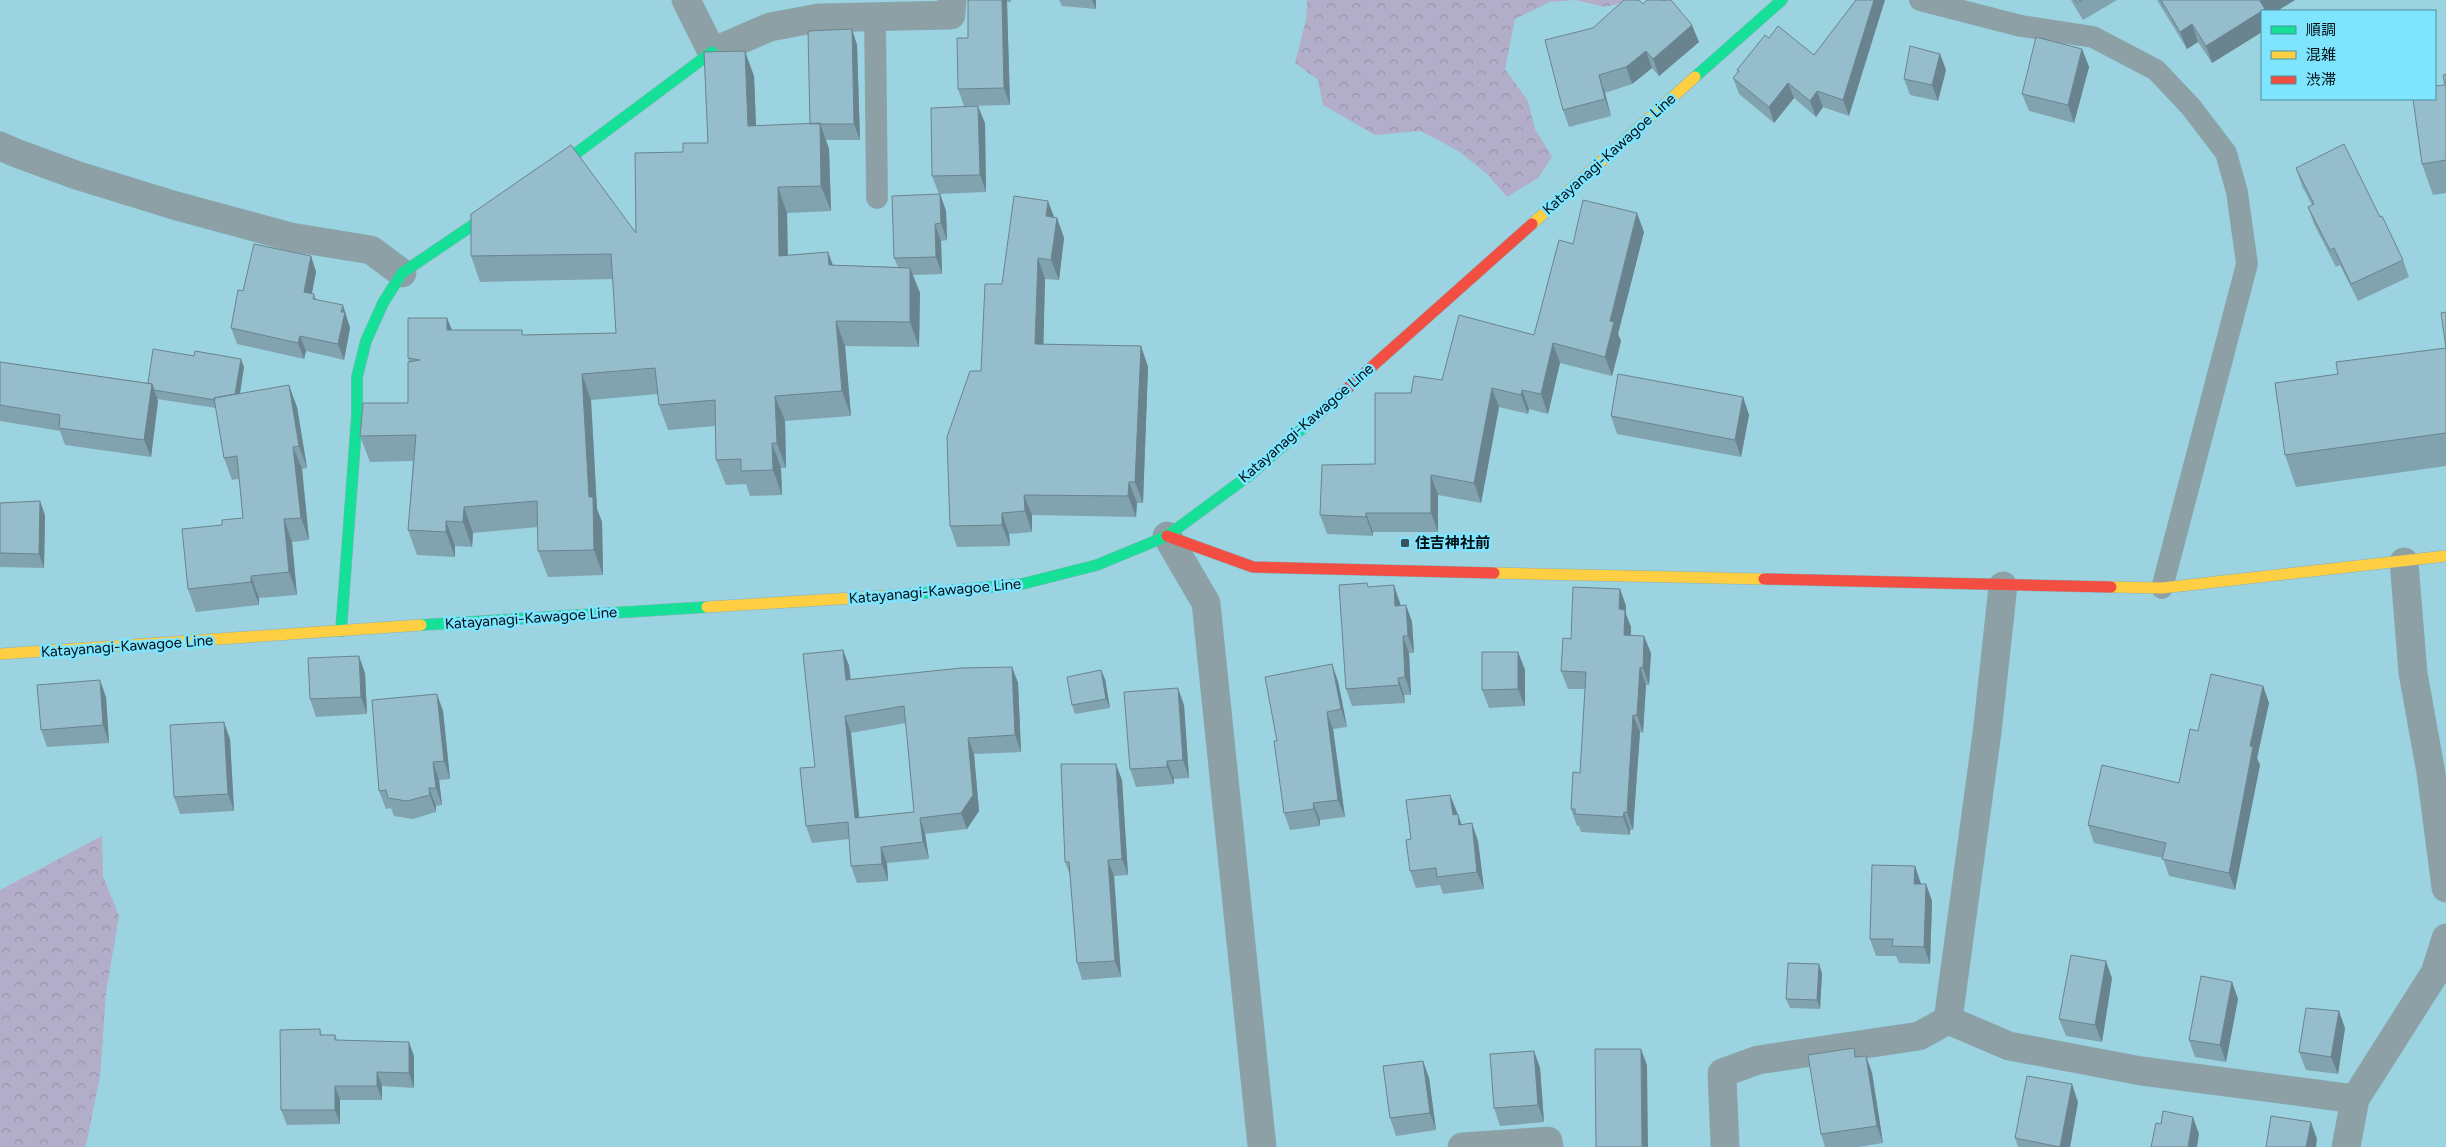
<svg xmlns="http://www.w3.org/2000/svg" width="2446" height="1147" font-family="Figtree,'Noto Sans JP',sans-serif">
	<style>
		.forest { fill: url(#forest-crowns) }
		.lines { fill: none; stroke-linecap: round; stroke-linejoin: round }
		.lane-casing { stroke: #89b0ba; stroke-width: 22 }
		.street-casing { stroke: #89b0ba; stroke-width: 29 }
		.fast-casing { stroke: #89b0ba; stroke-width: 12 }
		.slow-casing { stroke: #89b0ba; stroke-width: 12 }
		.jam-casing { stroke: #89b0ba; stroke-width: 12 }
		.lane { stroke: #8ca0a5; stroke-width: 21 }
		.street { stroke: #8ca0a5; stroke-width: 28 }
		.fast { stroke: #16e098; stroke-width: 11 }
		.slow { stroke: #ffcf43; stroke-width: 11 }
		.jam { stroke: #f24e42; stroke-width: 11 }
		.wall { fill: #81a3af; fill-rule: evenodd }
		.shaded-wall { fill: #69848e }
		.building { fill: #96bdcb; stroke: #69848e; fill-rule: evenodd }
		.poi-dot { fill: #37545c; stroke: #7fe4fe; stroke-width: 2 }
		.labels { text-anchor: middle; dominant-baseline: central; stroke-width: 5; stroke-linejoin: round; paint-order: stroke }
		.street-label { font-size: 15px; fill: #000f14; stroke: #7fe4fe }
		.poi-label { font-size: 15px; font-weight: bold; fill: #000f14; stroke: #7fe4fe; text-anchor: start }
	</style>
	<defs>
		<pattern id="forest-crowns" width="20" height="18" patternUnits="userSpaceOnUse" patternTransform="scale(1.25)"><rect width="20" height="18" fill="#b2aeca"/><path d="M2 6a3 3 0 1 1 6 0M12 15a3 3 0 1 1 6 0" fill="none" stroke="#9794ad"/></pattern>
	</defs>
	<rect width="100%" height="100%" fill="#9cd3e1"/>
	<path class="forest" d="M1307 0H1634L1605 7 1575 0 1550 2 1515 19 1505 69 1528 101 1535 129 1552 157 1538 178 1507 197 1487 174 1460 152 1421 131 1375 135 1323 105 1318 80 1295 63 1306 20Z
		M102 836 103 876 119 916 106 993 100 1077 86 1145 85 1147H0V890Z"/>
	<g class="lines">
		<defs>
			<path id="lane" d="M1920 0 2021 26 2093 37 2156 70 2191 107 2226 153 2237 192 2247 264 2162 588
				M875 18 877 198"/>
			<path id="street" d="M686 0 712 52 770 27 818 18 951 15 952 0
				M0 146 16 153 76 175 173 205 291 237 371 250 402 273
				M1167 536 1206 603 1262 1147
				M2404 562 2413 673 2431 773 2446 888
				M1948 1020 1987 733 2003 586
				M1462 1147 1548 1141 1549 1147
				M1725 1147 1722 1073 1758 1060 1919 1036 1948 1020 2009 1046 2141 1071 2355 1099
				M2346 1147 2355 1099 2435 973 2446 938"/>
			<path id="fast" d="M1695 77 1782 0
				M547 175 712 52
				M903 595 1022 584 1097 565 1167 536 1251 474 1312 420
				M421 625 707 607
				M341 631 357 416V377L366 341 383 303 402 273 501 206"/>
			<path id="slow" d="M1532 224 1695 77
				M1494 573 1764 579
				M2111 587 2162 588 2446 556
				M707 607 903 595
				M0 654 421 625"/>
			<path id="jam" d="M1312 420 1532 224
				M1167 536 1253 567 1494 573
				M1764 579 2111 587"/>
		</defs>
		<use href="#lane" class="lane-casing"/>
		<use href="#street" class="street-casing"/>
		<use href="#fast" class="fast-casing"/>
		<use href="#slow" class="slow-casing"/>
		<use href="#jam" class="jam-casing"/>
		<use href="#lane" class="lane"/>
		<use href="#street" class="street"/>
		<use href="#fast" class="fast"/>
		<use href="#slow" class="slow"/>
		<use href="#jam" class="jam"/>
	</g>
	<path class="wall" d="M968 0H1011V2H1007L1010 105 964 106 958 89 968 38Z
		M1059 0H1096V9L1062 6Z
		M1856 0 1849 116 1823 107 1816 117 1794 98 1774 123 1739 94 1733 78 1738 72 1737 70 1769 38 1814 55Z
		M2071 0H2117L2083 20Z
		M2157 0H2295L2277 11H2262V32L2212 63 2198 42 2187 49Z
		M1643 4 1699 42 1659 76 1652 68 1632 84 1605 93 1611 116 1569 127 1563 110 1593 28Z
		M852 29 857 45 860 140H826L829 149 831 211 787 213 788 255 828 252 833 265 898 267 894 258 940 194 946 211 947 240 941 241 942 274 913 275 920 293 919 347 845 346 851 416 785 421 786 468H781L782 495 750 496 746 484 726 485 716 460V426L668 430 659 405 658 394 591 400 597 509 602 522 603 575 548 577 538 551V527L473 533 472 547 455 546V557L417 555 408 530 413 461 370 462 360 436 408 403 409 362 408 358 447 318 452 330 524 335 616 333 613 279 480 282 471 256 636 233 708 143 754 76 756 126 810 124Z
		M2082 49 2089 67 2074 123 2029 111 2022 94Z
		M1940 54 1946 70 1938 101 1910 95 1904 79Z
		M2446 74V193L2433 195 2422 164 2445 85Z
		M985 123 986 192 939 194 932 176Z
		M2296 168 2380 217 2403 260 2409 277 2358 301 2340 265 2336 267 2314 224 2308 207 2312 205 2302 186Z
		M1054 217 1057 218 1064 238 1059 280 1045 279 1043 344 1141 346 1148 367 1143 503H1137L1136 517 1032 515V532L1009 534 1010 546 957 547 950 526 981 371 1002 284Z
		M1644 232 1618 334 1621 341 1612 376 1560 363 1548 414 1529 409 1528 414 1499 407 1481 503 1438 495V532H1373V536L1327 534 1320 515 1375 464 1411 393 1442 380 1534 335 1573 244Z
		M311 256 316 272 312 293 314 294 316 299 348 321 350 328 344 360 306 351 304 359 237 344 231 328 243 291Z
		M2446 312V466L2296 487 2285 455 2338 374 2446 348Z
		M0 362 148 383 244 367 240 393 297 407 307 468 302 469 309 540 292 542 297 595 259 598V605L196 612 188 589 222 525 243 518 239 479 232 480 224 458 216 408 157 399 158 401 151 457 65 445 60 431 0 421Z
		M1743 397 1749 415 1741 457 1617 434 1611 416Z
		M0 503 45 515 44 568 0 567Z
		M1369 587 1400 603 1401 606 1406 605 1412 622 1414 653H1409L1411 695H1404L1405 703 1352 706 1346 689Z
		M1620 589 1626 606V614L1631 627V635L1651 653 1649 685H1646L1643 733 1640 732 1633 830H1630V835L1581 832 1579 826H1577L1571 809 1580 773 1585 689H1568L1561 671 1571 639Z
		M843 650 849 666 851 679 1012 667 1018 683 1021 752 974 754 979 811 967 829 925 834 929 859 887 863 888 881 857 883 851 866 849 839 812 843 806 826 815 767ZM906 723 914 812 859 818 851 733Z
		M1518 652 1525 670V706L1489 708 1482 690Z
		M365 673 367 714 316 717 310 699Z
		M1105 679 1110 708 1075 714 1072 705Z
		M1338 681 1347 727 1333 729 1345 817 1320 820V826L1290 830 1284 813 1277 741Z
		M2263 686 2269 703 2257 758 2260 765 2235 890 2169 876 2163 858 2094 843 2088 825 2179 783 2198 731Z
		M106 697 109 743 47 747 41 730Z
		M1184 705 1189 778 1174 779V784L1136 787 1130 769Z
		M443 711 450 779 439 780 442 805 436 806V812L413 819 394 816 391 808 386 809 379 791Z
		M230 739 234 811 180 814 174 797Z
		M1122 780 1128 875 1114 876 1121 977 1082 980 1077 963 1070 875 1065 862Z
		M1450 795 1461 824 1478 841 1484 889 1443 894 1440 885 1416 888 1410 871 1411 839Z
		M1915 866 1921 884H1926L1932 901 1930 964 1899 963 1896 956H1876L1870 939Z
		M1822 973 1820 1009 1790 1008 1786 999Z
		M2112 978 2102 1042 2066 1036 2059 1019Z
		M2232 982 2238 999 2226 1062 2195 1057 2189 1040Z
		M2345 1028 2338 1074 2306 1070 2299 1052Z
		M320 1029 322 1035H335L337 1040 414 1056V1088L382 1086V1100H340V1124L287 1125 281 1110Z
		M1854 1048 1857 1057 1866 1056 1872 1073 1883 1143 1858 1147H1825L1821 1134Z
		M1534 1051 1540 1068 1544 1122 1500 1126 1494 1108Z
		M1423 1061 1429 1078 1436 1130 1396 1136 1390 1118Z
		M2078 1102 2070 1147H2018L2015 1138Z"/>
	<path class="shaded-wall" d="M1002 0H1007V2L1010 105 1004 88Z
		M1092 0H1096V9Z
		M1874 0H1885L1849 116 1843 100Z
		M2261 0H2295L2277 11H2262V32L2212 63 2206 46Z
		M2192 24 2198 42 2187 49 2180 32Z
		M1692 25 1699 42 1659 76 1653 59Z
		M852 29 857 45 860 140 854 124Z
		M2082 49 2089 67 2074 123 2068 105Z
		M745 51 754 76 757 151 748 126Z
		M1646 51 1652 68 1632 84 1626 67Z
		M1940 54 1946 70 1938 101 1932 85Z
		M1599 75 1605 93 1611 116 1605 99Z
		M1788 83 1794 98 1774 123 1769 107Z
		M1817 91 1823 107 1816 117 1810 101Z
		M978 106 985 123 986 192 980 175Z
		M820 123 829 149 831 211 821 186Z
		M778 187 787 213 788 281 779 256Z
		M940 194 946 211 947 240 941 223Z
		M1048 201 1056 222 1046 216Z
		M1637 213 1644 232 1618 334 1621 341 1612 376 1605 357 1610 321Z
		M1057 218 1064 238 1059 280 1051 260Z
		M935 224 941 241 942 274 936 257Z
		M828 252 837 277 829 265Z
		M311 256 316 272 309 308 304 292Z
		M1038 258 1045 279 1043 365 1035 344Z
		M910 268 920 293 919 347 910 322Z
		M343 305 350 328 344 360 338 344Z
		M447 318 457 343 447 330Z
		M836 321 845 346 851 416 842 391Z
		M300 336 306 351 304 359 298 343Z
		M1553 343 1560 363 1548 414 1541 394Z
		M1141 346 1148 367 1143 503 1135 482Z
		M241 359 244 367 237 412 234 403Z
		M582 374 591 400 597 509 602 522 603 575 594 550 589 497Z
		M152 384 158 401 151 457 144 440Z
		M289 385 297 407 307 468 299 446Z
		M1492 388 1499 407 1481 503 1474 483Z
		M1522 390 1529 409 1528 414 1521 395Z
		M775 396 785 421 786 468 777 443Z
		M1743 397 1749 415 1741 457 1735 440Z
		M772 443 781 468 782 495 773 470Z
		M293 447 302 469 309 540 301 518Z
		M1431 475 1438 495V532L1431 513Z
		M1129 482 1137 503 1136 517 1128 496Z
		M1024 495 1032 515V532L1025 511Z
		M40 501 45 515 44 568 39 554Z
		M464 507 473 533 472 547 463 522Z
		M1002 513 1009 534 1010 546 1002 525Z
		M1366 513 1373 532V536L1366 517Z
		M284 519 292 542 297 595 289 572Z
		M446 521 455 546V557L446 532Z
		M251 576 259 598V605L251 582Z
		M1394 585 1400 603 1402 623 1395 606Z
		M1620 589 1626 606V614L1631 627 1630 653 1624 635 1619 609Z
		M1406 605 1412 622 1414 653 1408 636Z
		M1403 636 1409 653 1411 695 1405 677Z
		M1644 636 1651 653 1649 685 1643 668Z
		M843 650 849 666 852 696 846 680Z
		M1518 652 1525 670V706L1518 689Z
		M359 656 365 673 367 714 361 697Z
		M1332 664 1338 681 1347 727 1341 709Z
		M1012 667 1018 683 1021 752 1015 735Z
		M1640 667 1646 685 1643 733 1637 715Z
		M1101 670 1105 679 1110 708 1106 699Z
		M1398 678 1404 695 1405 703 1399 685Z
		M100 680 106 697 109 743 103 725Z
		M2263 686 2269 703 2257 758 2260 765 2235 890 2229 873 2250 746Z
		M1178 688 1184 705 1189 778 1183 760Z
		M437 694 443 711 450 779 444 761Z
		M1327 712 1333 729 1345 817 1338 800Z
		M1633 715 1640 732 1633 830 1627 813Z
		M845 716 851 733 861 835 855 818Z
		M224 722 230 739 234 811 228 794Z
		M968 738 974 754 979 811 967 829 961 813Z
		M1167 761 1174 779V784L1167 767Z
		M433 762 439 780 442 805 436 788Z
		M1116 764 1122 780 1128 875 1122 859Z
		M429 788 436 806V812L430 795Z
		M1450 795 1457 812 1459 832 1453 815Z
		M1313 803 1320 820V826L1314 809Z
		M1624 812 1630 830V835L1623 817Z
		M1458 814 1464 832 1459 825Z
		M920 818 925 834 929 859 923 842Z
		M1472 823 1478 841 1484 889 1477 872Z
		M881 847 887 863 888 881 882 864Z
		M1108 860 1114 876 1121 977 1115 961Z
		M1915 866 1921 884H1914Z
		M1926 884 1932 901 1930 964 1924 947Z
		M2106 961 2112 978 2102 1042 2095 1025Z
		M1819 964 1822 973 1820 1009 1817 1000Z
		M2232 982 2238 999 2226 1062 2220 1045Z
		M2339 1011 2345 1028 2338 1074 2331 1057Z
		M409 1042 414 1056V1088L409 1073Z
		M1641 1049 1647 1065 1648 1147H1642Z
		M1534 1051 1540 1068 1544 1122 1538 1105Z
		M1866 1056 1872 1073 1883 1143 1877 1126Z
		M1423 1061 1429 1078 1436 1130 1430 1113Z
		M377 1072 382 1086V1100L377 1086Z
		M2072 1084 2078 1102 2070 1147H2060Z
		M335 1086 340 1100V1124L335 1110Z
		M2193 1117 2199 1134 2197 1147H2188Z
		M2311 1122 2317 1139 2316 1147H2306Z"/>
	<path class="building" d="M968 0H1002L1004 88 958 89 957 38H968Z
		M1624 0H1639L1643 4 1647 0H1663L1664 1 1666 0H1671L1692 25 1653 59 1646 51 1626 67 1599 75 1605 99 1563 110 1545 40 1593 28Z
		M1856 0H1874L1843 100 1817 91 1810 101 1788 83 1769 107 1733 78 1739 71 1737 70 1765 35 1769 38 1778 26 1814 55Z
		M2075 0H2082L2077 3Z
		M2161 0H2261L2260 1 2265 9 2206 46 2192 24 2180 32Z
		M852 29 854 124H810L808 31Z
		M2036 37 2082 49 2068 105 2022 94Z
		M1910 46 1940 54 1932 85 1904 79Z
		M745 51 748 126 820 123 821 186 778 187 779 256 828 252 829 265 910 268V322L836 321 842 391 775 396 777 443H772L773 470 741 471V459L716 460 715 400 659 405 655 368 582 374 589 497H593L594 550 538 551 537 501 464 507 463 522 446 521V532L408 530 416 435 360 436 363 403H408V362L420 360 408 358V318H447V330H522V335L616 333 611 254 471 256V214L571 145 636 233 635 153 683 152V143H708L704 52Z
		M2446 74V160L2422 164 2413 99H2435V86L2445 85 2443 75Z
		M978 106 980 175 932 176 931 108Z
		M2344 144 2380 217 2382 216 2403 260 2351 284 2334 248 2330 250 2308 207 2314 204 2296 168Z
		M940 194 941 223 935 224 936 257 894 258 892 196Z
		M1014 196 1048 201 1046 216 1057 218 1051 260 1038 258 1035 344 1141 346 1135 482H1129L1128 496 1024 495 1025 511 1002 513V525L950 526 947 437 970 371H981L985 284H1002Z
		M1583 200 1637 213 1610 321 1614 322 1605 357 1553 343 1541 394 1522 390 1521 395 1492 388 1474 483 1431 475V513H1366V517L1320 515 1322 465 1375 464V393H1411L1414 376 1442 380 1459 315 1534 335 1559 240 1573 244Z
		M254 244 311 256 304 292 314 294 313 299 343 305 341 312H345L338 344 300 336 298 343 231 328 238 290 243 291Z
		M2446 312V433L2285 455 2275 383 2338 374 2336 362 2446 348 2441 313Z
		M153 349 194 356 195 351 241 359 235 394 214 398 215 400 154 390 152 384 148 383Z
		M0 362 152 384 144 440 59 428 60 415 0 405Z
		M1618 374 1743 397 1735 440 1611 416Z
		M289 385 299 446 293 447 301 518 284 519 289 572 251 576V582L188 589 182 529 222 525V520L243 518 237 456 224 458 214 398Z
		M40 501 39 554 0 553V503Z
		M1367 583 1368 587 1394 585 1395 606 1406 605 1408 636H1403L1405 677 1398 678 1399 685 1346 689 1339 585Z
		M1573 587 1620 589 1619 609 1625 610 1624 635 1644 636 1643 668 1640 667 1637 715H1633L1627 813 1624 812 1623 817 1575 814V809H1571L1573 772 1580 773 1586 672 1561 671 1563 638 1571 639Z
		M843 650 846 680 961 668 1012 667 1015 735 968 738 973 795 961 813 920 818 923 842 881 847 882 864 851 866 848 822 806 826 800 768 815 767 803 654ZM904 706 914 812 855 818 845 716Z
		M1482 652H1518V689L1482 690Z
		M359 656 361 697 310 699 308 658Z
		M1332 664 1341 709 1327 712 1338 800 1313 803 1314 809 1284 813 1274 741H1277L1265 677Z
		M1101 670 1106 699 1072 705 1067 677Z
		M2211 674 2263 686 2250 746 2253 747 2229 873 2162 859 2166 843 2088 825 2102 765 2179 783 2190 729 2198 731Z
		M100 680 103 725 41 730 37 685Z
		M1178 688 1183 760 1167 761V767L1130 769 1124 692Z
		M437 694 444 761 433 762 436 788H429L430 795 407 801 388 798 386 790 379 791 372 700Z
		M224 722 228 794 174 797 170 725Z
		M1061 764H1116L1122 859 1108 860 1115 961 1077 963 1069 862H1065Z
		M1450 795 1453 815 1458 814 1459 825 1472 823 1477 872 1437 877 1436 868 1410 871 1406 840 1411 839 1406 800Z
		M1872 865 1915 866 1914 884H1926L1924 947 1892 946 1893 939H1870Z
		M2071 955 2106 961 2095 1025 2059 1019Z
		M1788 963 1819 964 1817 1000 1786 999Z
		M2201 976 2232 982 2220 1045 2189 1040Z
		M2306 1008 2339 1011 2331 1057 2299 1052Z
		M320 1029V1035H335V1040L409 1042V1073L377 1072V1086H335V1110H281L280 1030Z
		M1854 1048 1855 1057 1866 1056 1877 1126 1821 1134 1808 1055Z
		M1595 1049H1641L1642 1146H1647V1147H1596Z
		M1534 1051 1538 1105 1494 1108 1490 1054Z
		M1423 1061 1430 1113 1390 1118 1383 1066Z
		M2027 1076 2072 1084 2060 1147 2015 1138Z
		M2163 1111 2193 1117 2188 1147H2151L2156 1123 2161 1124Z
		M2271 1116 2311 1122 2306 1147H2266Z"/>
	<rect class="poi-dot" x="1400" y="538" width="10" height="10" rx="2.5"/>
	<g class="labels">
		<g class="street-label">
			<text transform="translate(1609 154) rotate(-42)">Katayanagi-Kawagoe Line</text>
			<text transform="translate(1306 423) rotate(-41)">Katayanagi-Kawagoe Line</text>
			<text transform="translate(935 591) rotate(-5)">Katayanagi-Kawagoe Line</text>
			<text transform="translate(531 618) rotate(-4)">Katayanagi-Kawagoe Line</text>
			<text transform="translate(127 646) rotate(-4)">Katayanagi-Kawagoe Line</text>
		</g>
		<g class="poi-label">
			<text x="1415" y="543">住吉神社前</text>
		</g>
	</g>
	<rect x="2261" y="10" width="175" height="90" fill="#7fe4fe" stroke="#4c8fa0"/>
	<rect x="2271" y="26" width="25" height="8" fill="#16e098" stroke="#4c8fa0"/>
	<text x="2306" y="35" font-size="15" fill="#000f14">順調</text>
	<rect x="2271" y="51" width="25" height="8" fill="#ffcf43" stroke="#4c8fa0"/>
	<text x="2306" y="60" font-size="15" fill="#000f14">混雑</text>
	<rect x="2271" y="76" width="25" height="8" fill="#f24e42" stroke="#4c8fa0"/>
	<text x="2306" y="85" font-size="15" fill="#000f14">渋滞</text>
</svg>
